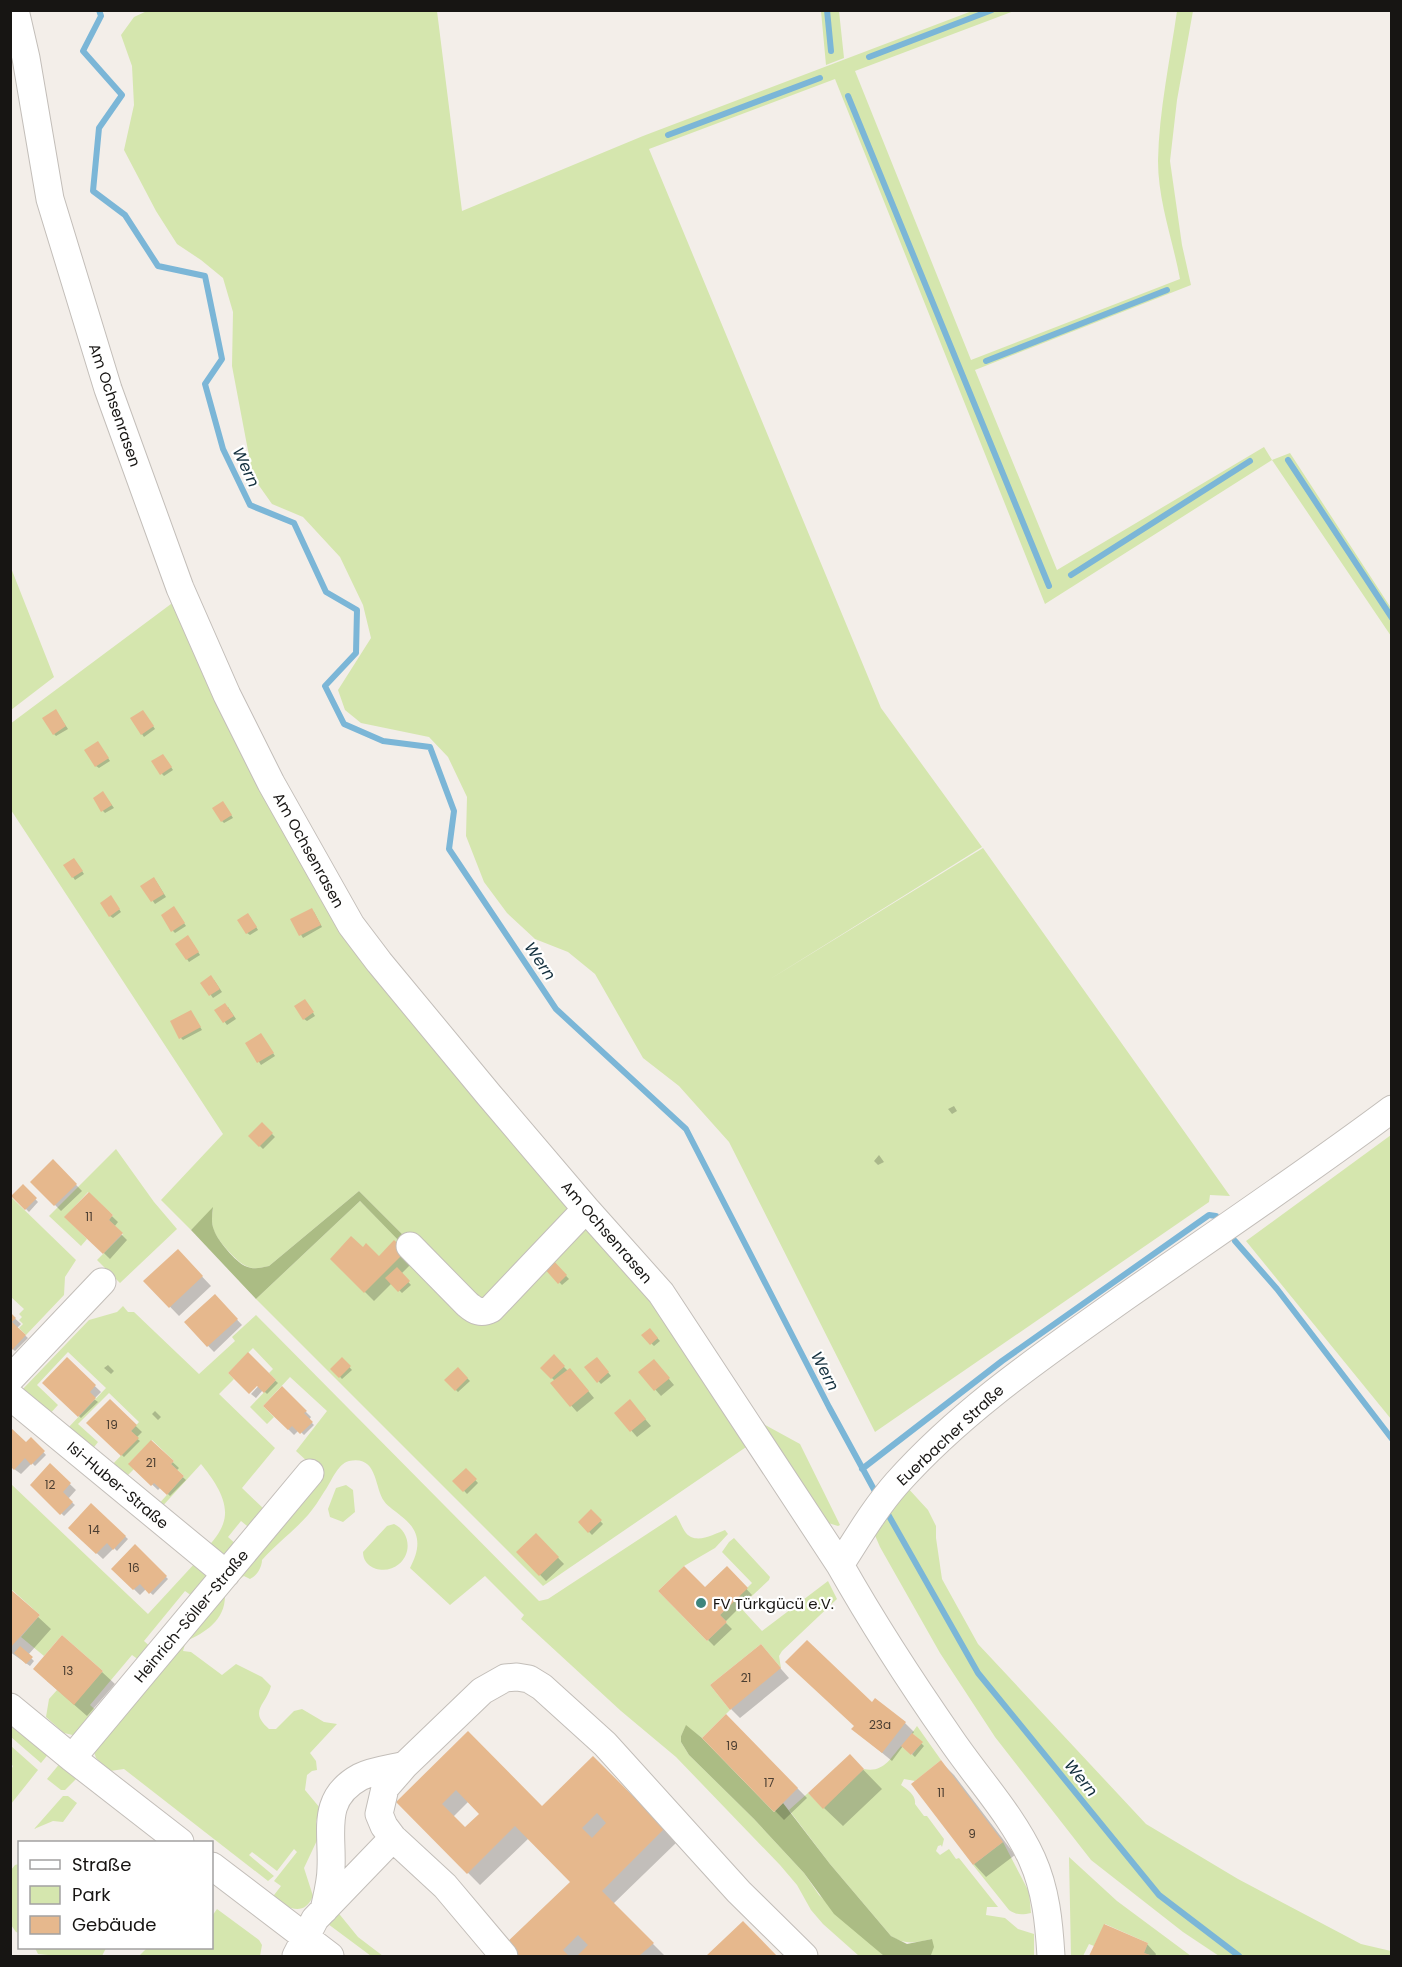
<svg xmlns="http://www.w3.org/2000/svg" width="1402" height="1967" font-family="Poppins,sans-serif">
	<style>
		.green { fill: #d5e6ae }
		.forest { fill: #abbc84 }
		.shadow { fill: #0003; fill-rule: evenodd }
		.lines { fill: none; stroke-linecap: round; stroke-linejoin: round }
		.stream { stroke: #7bb6d7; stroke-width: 6 }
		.building { fill: #e6b88d; fill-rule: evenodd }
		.minor-casing { stroke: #c3beb9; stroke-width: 29 }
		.minor { stroke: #fff; stroke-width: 27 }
		.poi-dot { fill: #3e857d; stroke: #fff; stroke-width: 2 }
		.labels { text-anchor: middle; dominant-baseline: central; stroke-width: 4.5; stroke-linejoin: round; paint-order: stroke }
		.number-label { font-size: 12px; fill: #4b3e32 }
		.street-label { font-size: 15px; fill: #171513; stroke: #fff }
		.poi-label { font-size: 15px; fill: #171513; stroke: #fff; text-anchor: start }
		.water-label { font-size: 16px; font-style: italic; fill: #132f3d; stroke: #fff }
	</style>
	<rect width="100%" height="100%" fill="#f3eee9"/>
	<path class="green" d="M147 11H437L462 211 643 136 972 11H1014L855 71 971 360 1180 279C1173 241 1158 201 1158 161 1159 111 1170 60 1177 11H1193L1177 100 1170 161 1182 245 1191 285 975 370 1057 570 1264 447 1272 460 1290 453 1391 608V636L1272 460 1045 604 835 79 649 149 881 708 982 847 767 981 983 848 1230 1196 1210 1195 1209 1202 875 1432 729 1142 679 1086 643 1058 595 974 568 952 535 939 507 913 484 882 466 836 467 797 448 757 429 737 361 723 345 710 338 690 371 638 363 605 340 557 303 517 272 504 253 477 232 366 233 312 223 278 201 260 177 244 156 211 124 150 134 105 132 66 121 35 134 17Z
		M821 11H839L844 58 826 65Z
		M11 568 54 677 11 710H10Z
		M175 601 284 828 573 1208 485 1307 406 1238 359 1191 269 1266C260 1268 254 1270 246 1266 237 1262 218 1241 214 1231 211 1224 212 1215 213 1208L191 1230 161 1200 223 1134 11 810 10 724Z
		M1391 1135V1419L1246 1241Z
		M116 1149 154 1202 177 1229 120 1283 97 1260 123 1234 109 1220 113 1215 88 1192 65 1217 87 1239 81 1246 49 1216Z
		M10 1196 76 1260 65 1277 64 1295 26 1335 19 1328 23 1324 19 1320 22 1317 19 1314 24 1309 11 1297Z
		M360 1201 482 1325 576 1227 581 1224 649 1292 752 1443 543 1586 256 1299Z
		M123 1306 128 1312H134L199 1374 235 1341 232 1337 256 1315 539 1601 548 1599 676 1515C680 1521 682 1528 686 1533 696 1545 714 1534 725 1530L728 1534 715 1548 684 1566 658 1591 707 1641 727 1622 720 1615 752 1583 722 1552 729 1542 734 1538 770 1577 769 1580 740 1607 762 1631 828 1581 837 1599 782 1651 779 1656 781 1668 761 1644 710 1685 730 1710 702 1738 686 1726 681 1736V1742L689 1755 754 1819 804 1873 819 1895 884 1956H859L823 1924 811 1910 797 1885 780 1865 676 1757 621 1711 521 1619 524 1615 485 1576 450 1605 410 1568C421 1547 421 1531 401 1516 396 1511 388 1507 384 1501 374 1487 378 1455 349 1461 337 1464 331 1483 324 1492 319 1500 314 1508 308 1515 294 1531 276 1544 262 1560 262 1567 257 1576 250 1579L244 1576 235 1582 322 1475 296 1451 327 1411 290 1377 263 1406 274 1417 267 1424 250 1407 276 1380 269 1373 273 1369 253 1348 228 1373 234 1379 219 1394 275 1448 242 1488 265 1510 252 1530 241 1521 228 1537 238 1546C226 1556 221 1555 207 1548 213 1541 220 1533 223 1524 231 1503 214 1480 201 1464L159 1510 156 1507 184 1476 171 1464 174 1461 152 1440 129 1463 134 1469 123 1480 109 1468 138 1438 131 1431 139 1422 109 1393 78 1424 98 1442 91 1451 66 1430 106 1388 68 1352 37 1385 58 1405 48 1416 21 1391 89 1320 117 1312Z
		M754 1419 800 1444 840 1525 838 1526 825 1522Z
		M11 1484 148 1614 196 1562 206 1572 208 1578 196 1599 185 1591 144 1641 154 1650 143 1663 132 1655 90 1705 100 1714 77 1736 64 1733 46 1717 49 1699 57 1690 74 1704 103 1671 62 1635 44 1656 21 1637 40 1615 11 1589Z
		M346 1485 353 1490 355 1512 343 1522 330 1517 328 1509 336 1488Z
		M906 1486 928 1510 936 1526V1538L942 1579 978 1644 1146 1824 1238 1879 1361 1944 1391 1951V1956H1219L1183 1932 1091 1860 995 1737 940 1653 880 1547 874 1533Z
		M394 1524C409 1531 413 1552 399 1564 387 1575 363 1570 363 1552L387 1526Z
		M221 1593 225 1596C225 1620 205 1633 186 1641L183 1651 191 1652 222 1675 236 1664 262 1677 271 1686C266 1705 248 1711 269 1729H276L294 1711 302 1709 324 1722 337 1724 310 1753 316 1761 317 1770 312 1771 307 1775 305 1790 320 1808 316 1822 320 1834 304 1868 313 1896C304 1918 287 1907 271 1899L281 1886 274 1881 297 1852 294 1849 277 1871 252 1852 249 1855 274 1876 268 1881 124 1769 110 1771 96 1758 94 1752Z
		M16 1723 50 1752 41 1763 11 1737V1730Z
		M917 1726 941 1760 915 1781 904 1779 901 1785C908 1790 916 1795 915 1804L924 1816H927L944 1839 942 1847 941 1845 938 1846 936 1851 940 1855 949 1849 956 1859 959 1858 998 1907H987L986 1915 1005 1918 1018 1929 1034 1934V1956H930L932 1939C915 1943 905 1945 891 1936L830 1864 789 1810 808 1793 823 1808 864 1769C883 1773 890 1759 901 1746L912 1755 922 1742 912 1733Z
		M11 1746 38 1770 11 1804V1770L13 1766 11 1764Z
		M61 1762 79 1776 65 1790H61L47 1779Z
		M63 1796H68L77 1803 63 1822 53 1821 34 1829Z
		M1003 1842 1029 1892 1031 1913C1022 1915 1016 1915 1009 1910L973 1865Z
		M1069 1857 1117 1901 1191 1956H1153L1144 1953 1148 1943 1105 1924 1094 1946 1089 1944 1083 1956H1071Z
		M19 1864H20L19 1933 16 1932 11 1925V1870L15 1865Z
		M217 1909 259 1940 262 1945 260 1956H139L147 1948H212V1916Z
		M336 1910 358 1937 383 1956H371L324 1921Z
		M35 1948H106L102 1956H58L38 1954Z"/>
	<path class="forest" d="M359 1191 406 1238 401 1243 360 1201 256 1299 191 1230 213 1207C212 1215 211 1223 214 1230 217 1240 236 1262 245 1266 254 1270 260 1268 269 1266Z
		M686 1725 702 1738 774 1812 783 1803 830 1864 891 1936 907 1944 932 1939 934 1947 931 1955 884 1956 834 1914 804 1873 754 1819 689 1755 681 1742V1736Z"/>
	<path class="shadow" d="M58 714 68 729 56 736 54 734Z
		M145 714 155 729 144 737 142 734Z
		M100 746 110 761 99 768 96 766Z
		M165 758 173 770 164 776 162 774Z
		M103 793 114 808 105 813 103 811Z
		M225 805 233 818 224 823 222 821Z
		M76 862 84 874 75 880 65 865Z
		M156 881 166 897 155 904 142 886Z
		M113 900 121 912 113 918 110 916Z
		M176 911 186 926 175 933 173 931Z
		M314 912 322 927 303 938 292 920Z
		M250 917 258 930 250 935 247 933Z
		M190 939 200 955 189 962 177 944Z
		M214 980 222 992 213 998 202 983Z
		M307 1003 315 1016 307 1021 304 1019Z
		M228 1007 236 1019 227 1025 216 1010Z
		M191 1012 202 1030 183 1040 181 1038Z
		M261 1035 275 1056 261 1065 247 1043Z
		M954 1106 957 1111 952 1114 948 1109Z
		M262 1124 275 1137 263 1149 250 1136Z
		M879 1155 884 1162 878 1165 874 1161Z
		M53 1161 82 1191 61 1211 32 1182Z
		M23 1186 38 1202 29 1212 13 1196Z
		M89 1194 118 1222 114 1227 127 1240 110 1259 67 1217Z
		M394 1242 414 1261 401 1274 411 1285 402 1293 392 1283 374 1301 332 1259 364 1249 379 1258Z
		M178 1251 211 1286 179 1316 145 1281Z
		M552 1261 569 1279 562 1285 545 1267Z
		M215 1296 242 1325 214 1352 186 1323Z
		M10 1314 21 1324 17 1328 28 1338 15 1351 10 1347Z
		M650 1330 660 1341 654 1346 643 1335Z
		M554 1357 568 1371 575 1375 594 1398 577 1412 552 1384 555 1381 542 1368Z
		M67 1359 101 1392 94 1399 98 1402 81 1418 44 1383Z
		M342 1359 352 1370 342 1379 333 1369Z
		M597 1359 611 1376 601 1384 587 1368Z
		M108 1365 114 1371 111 1374 104 1368Z
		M659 1367 674 1385 661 1396 640 1372Z
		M458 1369 470 1381 458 1392 446 1380Z
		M269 1375 278 1383 267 1394 263 1390 256 1398 251 1394Z
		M282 1388 311 1417 309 1420 314 1425 304 1435 299 1430 294 1435 265 1406Z
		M110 1401 142 1432 136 1438 140 1441 124 1457 88 1423Z
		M635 1407 651 1426 637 1437 616 1413Z
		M155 1411 161 1417 158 1420 152 1414Z
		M10 1429 38 1456 31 1439 46 1455 35 1466 32 1463 21 1474 10 1466Z
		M151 1442 179 1468 176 1471 186 1480 170 1496 161 1487 158 1490 130 1464Z
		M50 1465 76 1490 68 1499 75 1505 64 1516 32 1485Z
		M466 1470 478 1483 467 1494 455 1481Z
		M91 1505 128 1539 117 1551 114 1548 103 1559 70 1528Z
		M591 1511 603 1524 592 1535 580 1522Z
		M536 1535 564 1564 546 1581 518 1552Z
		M135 1546 168 1579 153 1595 146 1589 140 1595 113 1569Z
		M727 1568 752 1595 725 1622 732 1629 714 1646 660 1591 705 1589Z
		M10 1591 51 1629 28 1655 34 1661 30 1666 10 1652Z
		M761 1646 789 1678 740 1718 731 1709Z
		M102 1672 115 1684 87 1716 47 1681Z
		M873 1705 905 1723 914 1732 912 1735 924 1746 915 1757 903 1746 892 1761 853 1729Z
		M726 1716 807 1798 784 1820 704 1738Z
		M468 1733 542 1808 593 1758 677 1842 613 1904 665 1956H520L507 1944 572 1882 529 1838 480 1885 398 1802ZM469 1801 481 1814 465 1829 453 1817Z
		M850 1756 882 1789 843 1826 824 1808Z
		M941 1762 954 1775 1015 1855 986 1877 974 1864Z
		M743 1923 775 1956H708Z
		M1105 1926 1147 1944 1156 1954 1155 1956H1091Z"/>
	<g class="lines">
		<path class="stream" d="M99 10 101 16 83 51 122 95 99 128 93 191 125 215 158 266 205 276 222 359 205 384 223 449 250 505 294 523 326 592 357 610 356 653 325 686 344 724 383 741 430 747 454 811 449 849 556 1009 686 1129 829 1407 877 1495
			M827 10 831 51
			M869 57 992 10
			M848 96 1049 586
			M668 135 820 78
			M986 361 1167 290
			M1288 460 1392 618
			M1071 575 1250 461
			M1235 1241 1277 1289 1392 1439
			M862 1469 1002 1361 1209 1215 1216 1216
			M885 1509 978 1673 1159 1895 1239 1956"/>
	</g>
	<path class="building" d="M56 709 66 726 53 735 42 718Z
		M143 710 154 726 141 735 130 718Z
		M98 741 109 758 95 767 84 750Z
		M163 754 172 767 160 775 151 761Z
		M103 791 112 805 101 812 93 798Z
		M223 801 232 815 221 822 212 808Z
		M74 858 83 871 72 878 63 865Z
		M154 877 164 894 151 902 140 886Z
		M111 895 120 909 109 917 100 903Z
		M174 906 185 923 171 932 161 915Z
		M312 908 321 925 299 936 290 919Z
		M248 913 257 927 246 934 237 920Z
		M188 935 199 952 186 960 175 944Z
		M211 975 220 989 209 996 200 983Z
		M305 999 314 1012 303 1020 294 1006Z
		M225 1003 234 1016 223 1023 214 1010Z
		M191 1010 201 1027 179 1039 170 1021Z
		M261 1033 274 1053 257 1063 245 1043Z
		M262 1122 273 1133 259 1147 248 1136Z
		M53 1159 77 1184 54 1206 30 1182Z
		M23 1184 37 1198 25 1210 11 1196Z
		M89 1192 113 1215 109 1220 123 1233 103 1254 64 1217Z
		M351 1236 363 1247 366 1243 379 1256 394 1240 406 1251 364 1293 330 1259Z
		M178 1249 203 1276 169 1308 143 1281Z
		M552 1259 567 1275 558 1284 543 1267Z
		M397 1267 410 1281 398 1292 385 1278Z
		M215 1294 238 1319 207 1347 184 1322Z
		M10 1312 16 1318 12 1322 26 1335 12 1350Z
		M650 1328 658 1338 650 1345 641 1335Z
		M248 1352 276 1380 264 1393 257 1386 249 1394 228 1373Z
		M554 1354 565 1366 551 1379 540 1368Z
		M67 1357 96 1385 90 1392 96 1398 78 1417 42 1383Z
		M342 1357 351 1366 339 1378 330 1369Z
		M597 1357 609 1372 597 1383 584 1367Z
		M654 1359 670 1378 654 1391 638 1372Z
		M458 1367 468 1378 455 1391 444 1380Z
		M570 1368 589 1391 570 1407 550 1383Z
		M282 1386 307 1411 304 1413 313 1422 300 1434 292 1426 288 1430 263 1406Z
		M110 1399 137 1425 131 1431 139 1438 121 1456 86 1423Z
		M630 1399 646 1419 630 1432 614 1413Z
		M10 1427 26 1442 31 1437 45 1451 31 1465 25 1458 14 1470 10 1466Z
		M151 1440 174 1461 171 1464 184 1476 167 1495 154 1483 151 1486 128 1464Z
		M50 1463 71 1483 63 1492 73 1502 60 1515 30 1485Z
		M466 1468 477 1479 463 1492 452 1481Z
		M91 1503 126 1536 113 1550 107 1543 96 1554 68 1528Z
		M591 1509 602 1520 588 1533 578 1522Z
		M536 1533 559 1557 539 1576 516 1552Z
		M135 1544 167 1576 149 1594 140 1584 133 1590 111 1569Z
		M684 1566 705 1587 727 1566 748 1588 720 1615 727 1622 707 1641 658 1591Z
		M10 1589 40 1615 10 1648Z
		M62 1635 103 1671 74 1705 33 1669Z
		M807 1640 872 1702 875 1698 906 1722 882 1753 851 1729 854 1726 785 1662Z
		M761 1644 781 1668 730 1710 710 1685Z
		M20 1646 33 1657 26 1664 14 1653Z
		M726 1714 798 1788 774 1812 702 1738Z
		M468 1731 542 1806 593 1756 665 1828 602 1891 654 1943 639 1956H577L588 1945 578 1935 563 1950 569 1956H518L505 1944 570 1882 515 1826 467 1874 396 1802ZM456 1790 479 1814 465 1827 442 1804ZM597 1813 606 1823 592 1838 582 1828Z
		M912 1733 923 1742 911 1755 901 1746Z
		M850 1754 864 1769 823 1809 808 1793Z
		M941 1760 1003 1842 973 1865 911 1784Z
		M743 1921 777 1956H706Z
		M1104 1924 1148 1943 1144 1953 1153 1956H1089Z"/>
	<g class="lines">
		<defs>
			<path id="minor" d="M15 10 26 58 50 199 108 389 180 588 227 695 271 783 351 925 379 962 489 1095 586 1209 661 1293 840 1565
				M410 1246 467 1304C475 1311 481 1314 491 1309L586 1209
				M10 1379 102 1282
				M10 1396 226 1574
				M10 1707 72 1758 180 1842
				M72 1758 310 1473
				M212 1866 330 1956
				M324 1910C327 1896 331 1882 331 1868 333 1832 320 1799 360 1777 374 1770 391 1769 405 1765
				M296 1956 315 1919 393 1838
				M504 1956 445 1886 393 1838 384 1826 379 1814 385 1788 405 1765 482 1691 505 1678 517 1677 529 1679 542 1687 605 1744 739 1892 804 1956
				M1051 1956C1049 1923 1046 1890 1032 1859 1012 1815 977 1778 950 1738 911 1682 874 1625 840 1565 858 1537 875 1508 897 1483 963 1409 1045 1354 1125 1297 1214 1235 1305 1174 1392 1109"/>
		</defs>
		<use href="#minor" class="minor-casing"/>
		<use href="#minor" class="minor"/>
	</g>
	<circle class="poi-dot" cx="701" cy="1603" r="6"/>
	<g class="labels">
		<g class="number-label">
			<text x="89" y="1216">11</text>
			<text x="112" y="1424">19</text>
			<text x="151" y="1462">21</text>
			<text x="50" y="1484">12</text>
			<text x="94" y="1529">14</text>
			<text x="134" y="1567">16</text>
			<text x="68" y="1670">13</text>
			<text x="746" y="1677">21</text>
			<text x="880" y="1724">23a</text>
			<text x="732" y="1745">19</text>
			<text x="769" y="1782">17</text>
			<text x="941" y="1792">11</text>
			<text x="972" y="1833">9</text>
		</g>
		<g class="street-label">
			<text transform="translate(115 405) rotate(71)">Am Ochsenrasen</text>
			<text transform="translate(309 850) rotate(61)">Am Ochsenrasen</text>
			<text transform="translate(607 1232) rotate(49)">Am Ochsenrasen</text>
			<text transform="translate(950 1435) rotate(-43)">Euerbacher Straße</text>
			<text transform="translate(118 1485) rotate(40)">Isi-Huber-Straße</text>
			<text transform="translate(191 1616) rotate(-50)">Heinrich-Söller-Straße</text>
		</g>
		<g class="poi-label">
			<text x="713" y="1603">FV Türkgücü e.V.</text>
		</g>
		<g class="water-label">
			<text transform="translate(246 467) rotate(65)">Wern</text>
			<text transform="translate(540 961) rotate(56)">Wern</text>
			<text transform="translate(825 1371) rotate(63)">Wern</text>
			<text transform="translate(1081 1778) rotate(51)">Wern</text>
		</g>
	</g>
	<rect width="1402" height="1967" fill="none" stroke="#171513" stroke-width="24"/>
	<rect x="18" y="1841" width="195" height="108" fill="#ffffff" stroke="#a2a1a1" stroke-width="1.5"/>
	<rect x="30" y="1860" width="30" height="9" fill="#ffffff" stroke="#a2a1a1" stroke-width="1.5"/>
	<text x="72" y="1871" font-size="18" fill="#171513">Straße</text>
	<rect x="30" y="1886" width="30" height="18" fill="#d5e6ae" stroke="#a2a1a1" stroke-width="1.5"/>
	<text x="72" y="1901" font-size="18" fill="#171513">Park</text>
	<rect x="30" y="1916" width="30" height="18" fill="#e6b88d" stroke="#a2a1a1" stroke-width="1.5"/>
	<text x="72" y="1931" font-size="18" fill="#171513">Gebäude</text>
</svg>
